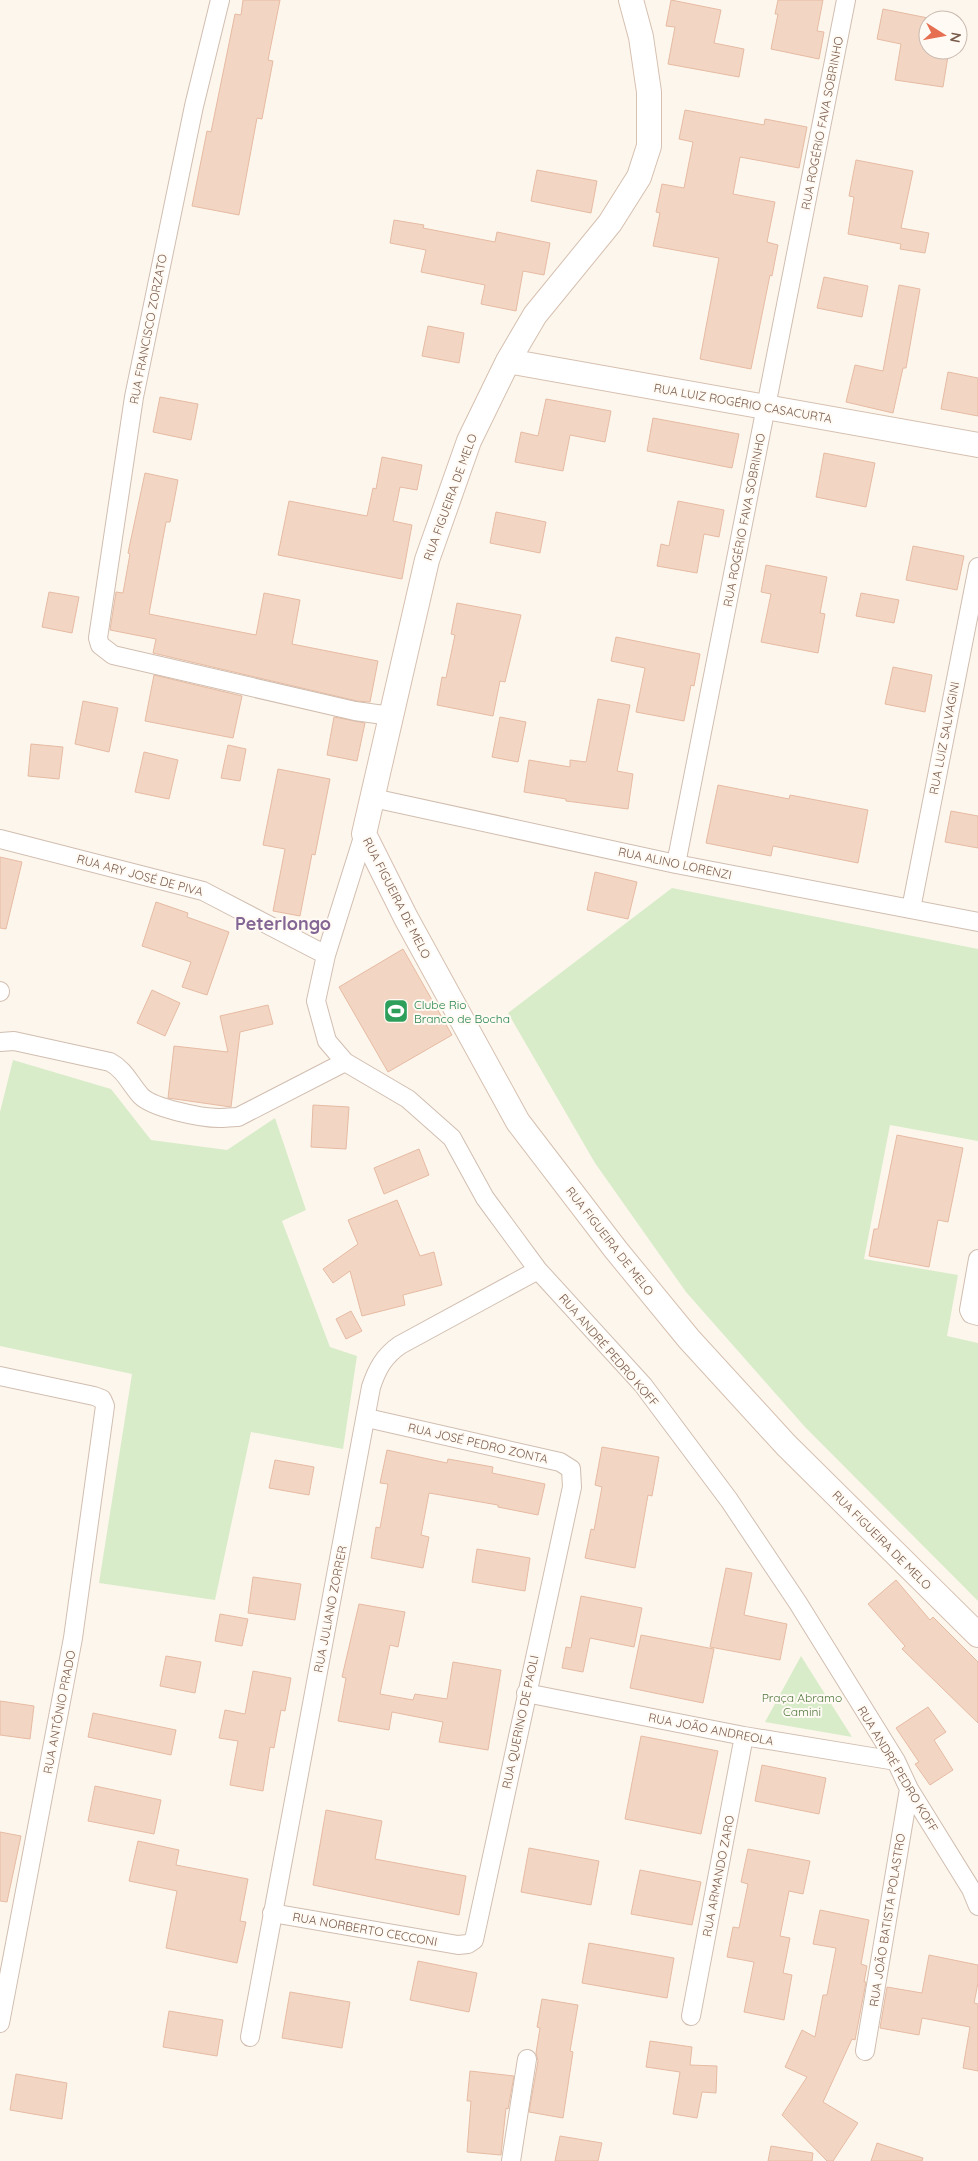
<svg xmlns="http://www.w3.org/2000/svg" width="978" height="2161" font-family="Quicksand,sans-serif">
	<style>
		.green { fill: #d8ecc9 }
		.building { fill: #f3d5c3; stroke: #e6bba3 }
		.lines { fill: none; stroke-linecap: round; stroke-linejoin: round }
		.street-casing { stroke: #d1beb0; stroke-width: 20 }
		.secondary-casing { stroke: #d6c0b0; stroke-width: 26 }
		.street { stroke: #fff; stroke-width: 18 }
		.secondary { stroke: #fff; stroke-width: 24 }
		.labels { text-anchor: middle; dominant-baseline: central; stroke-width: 4; stroke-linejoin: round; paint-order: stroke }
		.street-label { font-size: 12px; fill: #7a5c4d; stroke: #fffaf3 }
		.leisure-label { font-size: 12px; fill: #27864d; stroke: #fffaf3; text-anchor: start }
		.park-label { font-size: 12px; fill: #537a41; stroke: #fffaf3 }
		.district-label { font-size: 18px; font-weight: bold; fill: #846695; stroke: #fffaf3 }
	</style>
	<rect width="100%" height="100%" fill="#fdf6ec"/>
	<path class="green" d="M672 888 978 949V1141L890 1125 864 1259 958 1275 947 1336 978 1343V1601L805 1427 686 1292 595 1163 508 1013Z
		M13 1060 111 1089 151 1140 227 1150 275 1118 306 1210 282 1221 330 1347 357 1356 343 1449 251 1432 215 1600 99 1583 132 1374 0 1346V1112Z
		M801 1656 852 1737 765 1722Z"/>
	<path class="building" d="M243 0H280L268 60 273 61 262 119 257 118 239 215 192 206 207 131 211 132 235 14 241 15Z
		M671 0 721 10 714 43 744 49 739 77 668 64 675 27 666 26Z
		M778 0H823L817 31 824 32 819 59 771 49 778 14H775Z
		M883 9 928 18V53L948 56 943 87 895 80 901 44 877 39Z
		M685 110 764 125 765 119 807 127 799 168 740 157 733 194 775 202 767 242 778 245 772 276 770 275 751 369 700 359 719 258 653 246 660 213 656 212 662 184 684 188 693 142 679 139Z
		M856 160 913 171 901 228 929 233 925 253 900 249 901 244 848 234 854 197 849 196Z
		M537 170 597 181 591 213 531 201Z
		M394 220 424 225 423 228 495 242 497 232 550 243 544 275 523 271 516 311 481 304 485 285 421 272 426 250 390 243Z
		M824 277 868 286 862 317 817 308Z
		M899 285 920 289 906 368H903L893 413 846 402 855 365 883 371Z
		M428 326 464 333 459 363 422 356Z
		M948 372 978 378V416L941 409Z
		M160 397 198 404 191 440 153 432Z
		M546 399 611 411 605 442 570 435 563 471 515 462 521 432 538 436Z
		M653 418 739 434 732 468 647 451Z
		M824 453 875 463 866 507 816 497Z
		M382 457 422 465 417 490 400 487 393 521 412 525 402 579 278 555 289 501 367 516 373 488 376 489Z
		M145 473 178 480 170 522H166L149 614 256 635 264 593 300 600 292 644 378 661 370 702 357 701 153 653 156 639 110 630 116 592 123 593 130 554 128 553Z
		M678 501 724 510 719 537 704 534 697 573 657 566 661 544 669 546Z
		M496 512 546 522 540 553 490 543Z
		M913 546 964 556 957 590 906 580Z
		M766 565 827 577 820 613 825 614 818 653 761 642 771 594 761 592Z
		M49 592 79 597 72 633 42 627Z
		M861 593 899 600 894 623 856 616Z
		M457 603 521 615 505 682 500 681 493 716 437 705 442 677 446 678 455 635 451 634Z
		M616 637 700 654 694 686 691 685 684 721 636 712 645 668 611 661Z
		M893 667 932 675 925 712 885 704Z
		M154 675 242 696 233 738 145 721Z
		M598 699 630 705 617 771 633 774 628 809 566 801V799L524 792 529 760 570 767V760L586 762Z
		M83 701 118 708 109 752 75 744Z
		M334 717 365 723 357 761 327 755Z
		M500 717 526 722 518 762 492 757Z
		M31 744 63 747 59 779 28 776Z
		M228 745 246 749 240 781 221 778Z
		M144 752 178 760 169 799 135 792Z
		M278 769 330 779 315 855 312 854 300 916 273 911 285 849 263 845Z
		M718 785 789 799 790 795 868 810 858 863 773 846 771 856 706 843Z
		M951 811 978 816V848L945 842Z
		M0 857 22 862 6 929 0 928Z
		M595 872 637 882 628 919 587 910Z
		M156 902 188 913 187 917 229 932 207 995 182 987 191 962 142 946Z
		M403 949 452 1035 388 1072 339 987Z
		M152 990 180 1003 165 1036 137 1023Z
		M268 1005 273 1024 240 1032 231 1107 168 1098 174 1046 228 1052 220 1016Z
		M313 1105 349 1107 346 1149 311 1147Z
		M897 1135 963 1148 948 1222 938 1220 929 1267 869 1256 874 1229H878Z
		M419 1149 429 1175 384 1194 374 1168Z
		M397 1200 420 1256 434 1252 442 1285 403 1295 405 1305 362 1316 350 1271 333 1283 323 1269 358 1244 348 1220Z
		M351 1311 362 1331 346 1339 336 1319Z
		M602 1447 659 1457 652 1496 648 1495 635 1568 585 1558 591 1529 594 1530 602 1487 595 1485Z
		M387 1450 447 1463 448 1459 493 1467 492 1473 545 1484 538 1515 498 1507V1505L429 1493 421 1535 429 1537 423 1568 371 1558 376 1527 380 1528 388 1484 380 1483Z
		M275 1460 314 1467 309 1495 269 1488Z
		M477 1549 530 1558 525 1591 472 1582Z
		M726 1568 752 1573 744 1615 787 1624 780 1660 710 1647Z
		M253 1577 301 1584 295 1620 248 1613Z
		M896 1580 930 1620 933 1617 978 1662V1723L902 1649 905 1646 868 1604Z
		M581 1596 642 1608 634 1647 590 1638 583 1672 562 1668 566 1647 571 1648Z
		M359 1604 405 1612 398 1647 390 1645 380 1694 413 1700 415 1694 447 1699 453 1662 501 1670 488 1750 439 1742 443 1722 392 1712 389 1730 338 1721 346 1678 342 1677Z
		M220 1614 248 1619 242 1646 215 1641Z
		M641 1635 714 1649 703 1703 630 1688Z
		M166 1656 201 1662 195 1693 160 1686Z
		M253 1671 291 1678 285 1711 281 1710 274 1748 270 1747 263 1791 230 1785 238 1741 219 1738 225 1710 245 1714Z
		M0 1701 34 1706 30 1739 0 1735Z
		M928 1707 946 1732 934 1740 953 1770 930 1785 915 1764 919 1762 896 1728Z
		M93 1713 176 1730 171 1755 88 1737Z
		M641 1736 718 1751 701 1834 625 1819Z
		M762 1765 826 1778 819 1814 755 1801Z
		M95 1786 161 1800 154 1834 88 1821Z
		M326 1810 382 1821 375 1859 466 1876 459 1915 313 1885Z
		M0 1832 21 1836 7 1902 0 1901Z
		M138 1841 179 1850 176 1865 248 1879 240 1921 246 1922 237 1963 166 1948 177 1891 129 1881Z
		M529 1848 599 1861 591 1905 521 1892Z
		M748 1849 810 1861 803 1894 789 1891 780 1936 790 1938 783 1973 792 1975 784 2020 744 2012 754 1962 727 1957 733 1927 739 1928 748 1884 741 1882Z
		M640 1870 701 1882 692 1925 631 1914Z
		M820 1910 869 1920 861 1964 867 1966 864 1982H866L855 2040 852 2039 823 2102 858 2123 833 2161H827L782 2115 807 2077 785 2067 802 2030 815 2037 823 1995H827L836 1948 813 1944Z
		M589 1943 674 1958 667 1998 582 1983Z
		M929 1955 978 1965V1983L974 2003 978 2004V2071L963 2068 970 2027 922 2018 919 2035 880 2028 887 1987 922 1993Z
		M418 1961 477 1973 469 2012 410 2000Z
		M290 1992 350 2002 342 2048 282 2038Z
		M542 1999 578 2005 570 2051 573 2052 563 2118 529 2112 538 2061 536 2053 540 2028 537 2027Z
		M169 2011 223 2020 217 2056 163 2047Z
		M650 2041 692 2047 690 2065 717 2066 716 2093 702 2092 697 2118 673 2114 680 2072 646 2067Z
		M470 2071 514 2076 508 2109 506 2108 501 2155 467 2152 471 2101H467Z
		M16 2074 67 2083 62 2119 10 2110Z
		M560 2136 602 2143 598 2161H555Z
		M877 2143 923 2158 922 2161H871Z
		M771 2146 813 2153 812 2161H768Z"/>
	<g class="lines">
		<defs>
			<path id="street" d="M220 0 194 106 134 397 98 638 100 645 113 655 355 711 391 716
				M373 798 676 864 978 922
				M364 834 326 955 316 1001 327 1041 345 1062 408 1099 452 1138 485 1198 538 1270 643 1385 729 1500 798 1603 896 1761 909 1789 971 1889 978 1906
				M0 839 203 891 326 955
				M676 864 846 0
				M911 909 978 567
				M0 992V991
				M0 1042 14 1041 110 1062C125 1070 130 1084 141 1096 153 1108 201 1118 219 1118 225 1118 232 1117 238 1117L345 1062
				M978 1259 969 1310 971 1314 978 1316
				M0 1376 94 1396 102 1399 105 1406 73 1638 0 2023
				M526 1693 744 1736 896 1761
				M272 1913 458 1945 468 1944 474 1940 572 1487 571 1469 560 1462 367 1418
				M691 2016 744 1736
				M250 2037 371 1387C377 1369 384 1356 400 1345L538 1270
				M865 2051 909 1789
				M511 2161 527 2059"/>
			<path id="secondary" d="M631 0 641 37 649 92V146L639 177 610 223 535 315 508 361 469 441 427 560 364 834 406 918 518 1122 616 1250 689 1339 786 1445 978 1635
				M508 361 978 445"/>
		</defs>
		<use href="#street" class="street-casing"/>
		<use href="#secondary" class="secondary-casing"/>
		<use href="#street" class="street"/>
		<use href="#secondary" class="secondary"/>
	</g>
	<defs>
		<symbol id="stadium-square" viewBox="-11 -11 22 22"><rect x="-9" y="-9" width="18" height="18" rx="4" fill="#2e9e5b" stroke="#fffaf3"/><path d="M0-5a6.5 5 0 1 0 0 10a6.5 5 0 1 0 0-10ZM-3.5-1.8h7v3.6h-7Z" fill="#fff"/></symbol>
	</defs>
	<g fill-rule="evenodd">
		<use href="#stadium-square" x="382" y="997" width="28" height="28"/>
	</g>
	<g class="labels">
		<g class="street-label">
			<text transform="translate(822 123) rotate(-79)">RUA ROGÉRIO FAVA SOBRINHO</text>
			<text transform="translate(148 329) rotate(-79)">RUA FRANCISCO ZORZATO</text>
			<text transform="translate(743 403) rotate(10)">RUA LUIZ ROGÉRIO CASACURTA</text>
			<text transform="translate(450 497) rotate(-70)">RUA FIGUEIRA DE MELO</text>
			<text transform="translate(744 520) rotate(-79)">RUA ROGÉRIO FAVA SOBRINHO</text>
			<text transform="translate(944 738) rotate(-79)">RUA LUIZ SALVAGINI</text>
			<text transform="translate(675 863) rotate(12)">RUA ALINO LORENZI</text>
			<text transform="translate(140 875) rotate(15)">RUA ARY JOSÉ DE PIVA</text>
			<text transform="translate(397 898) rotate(63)">RUA FIGUEIRA DE MELO</text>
			<text transform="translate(610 1241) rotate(52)">RUA FIGUEIRA DE MELO</text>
			<text transform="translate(609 1350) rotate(49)">RUA ANDRÉ PEDRO KOFF</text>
			<text transform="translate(478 1443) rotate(13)">RUA JOSÉ PEDRO ZONTA</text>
			<text transform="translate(882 1540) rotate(45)">RUA FIGUEIRA DE MELO</text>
			<text transform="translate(330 1609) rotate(-79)">RUA JULIANO ZORRER</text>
			<text transform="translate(59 1712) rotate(-79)">RUA ANTÔNIO PRADO</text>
			<text transform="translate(520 1722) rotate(-78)">RUA QUERINO DE PAOLI</text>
			<text transform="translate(711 1729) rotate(11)">RUA JOÃO ANDREOLA</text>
			<text transform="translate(898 1769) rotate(59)">RUA ANDRÉ PEDRO KOFF</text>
			<text transform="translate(718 1876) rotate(-79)">RUA ARMANDO ZARO</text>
			<text transform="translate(887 1920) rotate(-81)">RUA JOÃO BATISTA POLASTRO</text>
			<text transform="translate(365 1929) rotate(10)">RUA NORBERTO CECCONI</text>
		</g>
		<g class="leisure-label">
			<text x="414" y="1004">Clube Rio<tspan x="414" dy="14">Branco de Bocha</tspan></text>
		</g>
		<g class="park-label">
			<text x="802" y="1697">Praça Abramo<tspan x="802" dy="14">Camini</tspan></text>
		</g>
		<g class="district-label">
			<text x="283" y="923">Peterlongo</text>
		</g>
	</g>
	<g transform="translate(943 35) rotate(101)"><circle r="24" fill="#fffaf3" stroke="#cabbb1"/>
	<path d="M0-4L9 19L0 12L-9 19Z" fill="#e76f51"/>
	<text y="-8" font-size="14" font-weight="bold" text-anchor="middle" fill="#7a5c4d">N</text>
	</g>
</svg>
